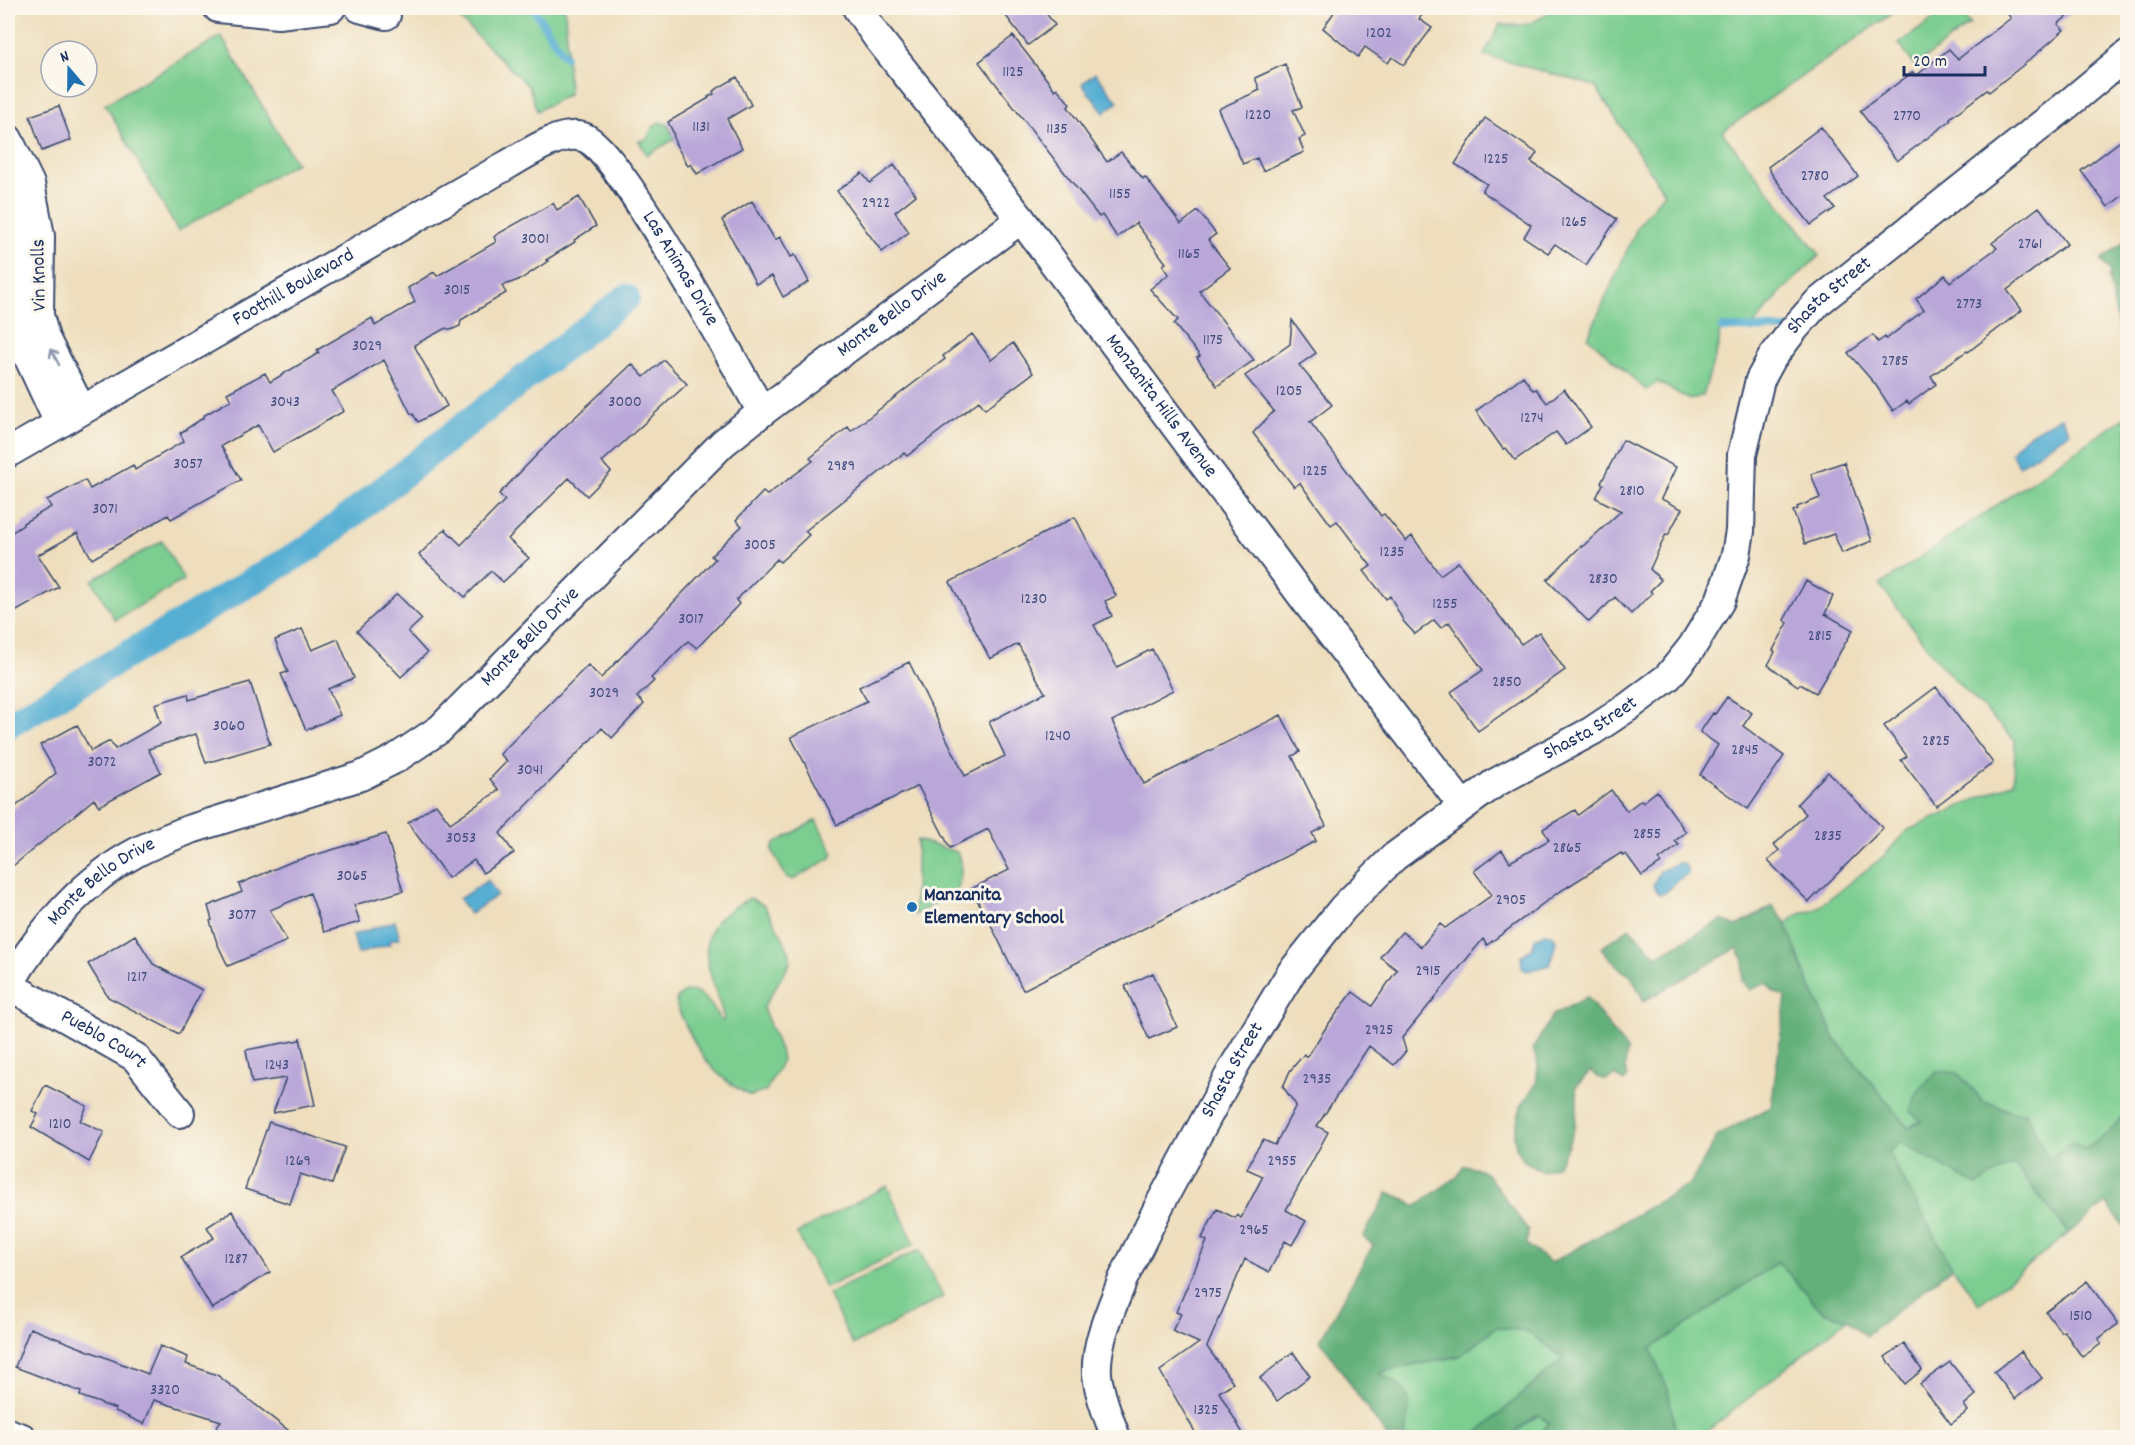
<svg xmlns="http://www.w3.org/2000/svg" width="2135" height="1445" font-family="Dekko,sans-serif">
	<style>
		.green { fill: #7bcd90; stroke: #4b7e77; stroke-width: 1.5 }
		.forest { fill: #64b07a; stroke: #40706c; stroke-width: 1.5 }
		.water { fill: #56afd3; stroke: #386f98; stroke-width: 1.5 }
		.lines { fill: none; stroke-linecap: round; stroke-linejoin: round }
		.stream { stroke: #56afd3; stroke-width: 8 }
		.canal { stroke: #56afd3; stroke-width: 28 }
		.building { fill: #b9a7d9 }
		.minor-casing { stroke: #3b496c; stroke-width: 32 }
		.minor { stroke: #fff; stroke-width: 28 }
		.oneway { stroke: #8d97ae }
		.poi-dot { fill: #1f6fb2; stroke: #fbf7ec; stroke-width: 2 }
		.labels { text-anchor: middle; dominant-baseline: central; stroke-width: 6; stroke-linejoin: round; paint-order: stroke }
		.number-label { font-size: 16px; fill: #424d7d }
		.street-label { font-size: 20px; fill: #1b2f5e; stroke: #fbf7ec }
		.poi-label { font-size: 20px; font-weight: bold; fill: #1b2f5e; stroke: #fbf7ec; text-anchor: start }
	</style>
	<rect width="100%" height="100%" fill="#fbf7ec"/>
	<filter id="ink" filterUnits="userSpaceOnUse"><feTurbulence type="fractalNoise" baseFrequency=".0167" numOctaves="2"/><feDisplacementMap in="SourceGraphic" scale="12" xChannelSelector="R" yChannelSelector="G"/><feConvolveMatrix kernelMatrix="1 2 1 2 8 2 1 2 1" color-interpolation-filters="sRGB"/></filter>
	<filter id="wash" filterUnits="userSpaceOnUse"><feTurbulence type="fractalNoise" baseFrequency=".008" numOctaves="4" result="noise"/><feDisplacementMap in="SourceGraphic" scale="24" xChannelSelector="R" yChannelSelector="G"/><feGaussianBlur stdDeviation="1.35" result="paint"/><feColorMatrix in="noise" values="0 0 0 0 0 0 0 0 0 0 0 0 0 0 0 0 0 1.4 0 .05"/><feComposite in="paint" operator="in"/></filter>
	<g filter="url(#wash)">
		<rect width="100%" height="100%" fill="#eedebd"/>
		<path class="green" d="M449 8H565L569 94 537 111 529 87Z
			M1554 8H1900L1722 132 1820 255 1781 292 1753 326 1720 325 1719 344 1703 395 1690 400 1658 382 1646 390 1588 337 1638 226 1664 193 1595 86 1484 55 1500 24C1525 28 1536 23 1554 8Z
			M1948 8H1958L1970 24 1915 66 1899 44Z
			M221 36 296 163 178 231 105 104Z
			M659 122 667 124 675 139 647 155 639 141 647 139 652 128Z
			M2116 316 2127 317V374Z
			M2127 416V1110L2109 1133 2085 1149 2072 1143 2048 1159C2027 1130 2021 1108 1983 1102L1972 1088 1921 1121 1908 1127 1835 1039 1806 977 1786 923 1802 912 1813 911 1883 857 1906 831 2014 782 2015 741 1940 664 1880 585Z
			M162 541 184 580 115 620 92 580Z
			M816 820 833 852 831 858 793 880 786 877 772 850 774 844Z
			M917 840 957 852C963 866 962 876 957 891L914 915Z
			M750 898 764 905 781 934 790 954V963L763 1008 780 1050 782 1060 766 1091 751 1096C708 1075 697 1049 677 1007L676 1000C693 977 713 1005 720 1020H724C719 991 693 950 716 922 725 912 739 904 750 898Z
			M1900 1142 1915 1149 2013 1164 2069 1233 1979 1304 1952 1267 1888 1153Z
			M887 1186 915 1244 825 1288 797 1233Z
			M919 1250 943 1297 853 1345 828 1294Z
			M1778 1262 1823 1312 1847 1319 1700 1437H1672L1676 1433 1651 1349Z
			M1496 1327 1527 1331 1564 1358 1473 1437H1404C1410 1400 1414 1394 1379 1374L1389 1370 1460 1356Z
			M1538 1415 1549 1423 1538 1437 1508 1438Z"/>
		<path class="forest" d="M2127 240V317L2116 316 2108 277 2110 276 2109 270 2101 260Z
			M1773 906 1786 923 1806 977 1835 1039 1908 1127 1921 1122 1910 1110 1917 1093 1937 1071 1957 1073 1972 1088 1983 1102C1999 1105 2010 1115 2026 1112L2048 1159 2072 1143 2086 1149 2109 1133 2127 1110V1230L2106 1203 2069 1233 2014 1164 1976 1185 1900 1142 1888 1153 1952 1267 1866 1336 1847 1319 1823 1312 1778 1262 1651 1349 1668 1390 1676 1433 1672 1437H1538L1549 1423 1538 1415 1508 1437H1473L1564 1358 1527 1331 1496 1327 1460 1356 1389 1370 1380 1373C1387 1379 1397 1383 1404 1390 1414 1402 1406 1424 1404 1437H1387L1320 1340 1373 1245 1363 1237 1388 1192 1402 1198 1415 1206 1458 1176 1463 1166 1475 1167 1488 1175 1528 1230 1527 1245 1551 1263 1690 1184 1718 1135 1771 1107 1786 997 1774 992 1766 983 1750 990 1742 981 1744 960 1737 948 1644 1001 1631 976 1620 969 1601 948 1630 928 1656 956 1722 920 1737 926Z
			M1587 997 1627 1050 1625 1068 1628 1077 1624 1082 1615 1075 1606 1080 1598 1077 1590 1071 1576 1087C1580 1119 1573 1139 1557 1166L1543 1171 1524 1161 1516 1147 1514 1135 1521 1106 1536 1084 1538 1065 1533 1048 1553 1015Z"/>
		<path class="water" d="M1095 73 1118 102 1104 113 1082 84Z
			M2061 417 2070 432 2019 466 2011 453C2020 436 2045 426 2061 417Z
			M1678 863H1683L1687 868 1688 874 1675 882 1665 893 1659 894 1653 885 1660 871Z
			M488 880 497 895 470 914 459 899Z
			M395 921 400 938 389 941 390 944 358 954 353 935Z
			M1545 933C1561 935 1555 946 1552 956 1551 959 1551 962 1549 965L1527 971 1522 968 1521 956 1532 949 1535 939Z"/>
		<g class="lines">
			<path class="stream" d="M533 8 565 57
				M1722 328 1788 329"/>
			<path class="canal" d="M8 725 312 546 626 298"/>
		</g>
		<g id="blocks">
			<path class="building" d="M1000 8H1042L1055 25 1028 45Z
				M1337 8H1427L1419 19 1432 28 1404 65 1392 57 1388 63 1365 47 1358 57 1323 28Z
				M2002 8H2077L2058 24 2064 30 2027 62 1989 92 1987 90 1950 118 1951 120 1897 161 1860 111 1913 72 1916 76 1949 49 1958 59 2011 18Z
				M1013 36 1055 90 1057 88 1070 104 1068 107 1107 162 1121 152 1143 179 1145 177 1181 224 1198 211 1216 234 1208 240 1230 268 1199 291 1254 360 1217 386 1197 358 1200 356 1174 324 1178 320 1150 289 1169 274 1163 265 1166 263 1136 223 1117 237 1102 215 1099 217 979 62Z
				M1285 64 1302 107 1293 110 1305 136 1299 139 1304 152 1263 171 1257 158 1243 164 1218 109 1260 90 1255 78Z
				M737 77 751 105 727 119 742 148 697 174 691 164 688 166 675 143 673 132 668 122 709 98 708 97 714 94 713 91Z
				M59 106 71 140 42 151 30 116Z
				M1485 118 1537 153 1531 162 1617 219 1586 265 1555 244 1548 253 1524 237 1531 225 1482 191 1487 184 1455 164Z
				M1821 127 1858 176 1827 199 1835 208 1811 225 1773 176 1768 167Z
				M2127 136V192L2108 207 2081 171Z
				M894 165 916 195 895 212 909 232 882 252 837 191 862 173 870 183Z
				M579 197 596 226 574 240 575 242 546 260 548 261 521 279 502 286 506 293 461 320 460 326 451 330 446 328 414 345 447 406 418 422 413 414H411L384 360 332 391 344 411 273 452 258 425 221 446 241 480 171 519 168 515 92 559 77 533 38 555 59 587 8 616V535L23 525V523L51 507 47 500 85 480 90 489 133 465 135 470 184 441 180 433 203 418V416L231 400 227 393 265 373 270 382 319 353 317 350 372 318 375 326 415 302 408 288 434 272 437 276 496 242 494 237 496 235 553 203 557 210Z
				M752 201 775 240 780 237 791 257 795 255 809 282 783 297 772 276 756 284 722 220Z
				M2039 207 2067 244 2007 290 2022 310 1968 352 1967 351 1931 376 1936 384 1909 404 1907 401 1893 411 1875 384 1848 353 1873 335 1878 342 1885 337 1886 339 1924 310 1916 299 1945 275 1950 282 1997 248 1992 243Z
				M1292 320 1316 353 1299 365 1332 405 1310 422 1381 516 1384 514 1406 541 1412 536 1440 575 1458 562 1521 644 1539 632 1565 670 1478 731 1451 692 1483 670 1449 622 1441 628 1434 620 1415 634 1404 622 1390 596 1386 599 1364 571 1371 566 1337 521 1331 525 1300 483 1294 487 1253 433 1274 411 1245 376 1290 344Z
				M972 334 991 360 1013 343 1033 373 985 409 979 401 907 456 904 453 805 531 809 535 780 562 777 559 736 600 739 604 697 648 688 641 651 678 654 681 637 697 644 704 612 738 602 728 500 833 514 853 483 873 474 860 448 878 408 823 436 804 450 823 499 790 490 779 507 761 500 754 588 665 601 678 715 559 711 556 742 526 736 520 763 492 767 495 813 461 810 458 848 427 851 431 945 359 943 356Z
				M664 360 687 384 602 462 611 472 587 496 569 478 508 539 529 558 503 582 491 571 465 597 419 555 445 529 461 545 505 500 499 494 559 432 632 364 644 377Z
				M1523 376 1533 390 1536 389 1547 403 1564 389 1591 427 1566 445 1556 432 1515 460 1506 448 1503 449 1476 411Z
				M1623 440 1676 467 1661 499 1682 509 1668 535 1666 534 1650 569 1661 580 1650 591 1652 593 1631 614 1615 597 1589 622 1547 580 1581 546 1582 547 1621 511 1596 498 1603 484 1601 483Z
				M1844 462 1872 541 1842 553 1834 534 1805 544 1793 511 1798 509 1797 507 1820 498 1811 474Z
				M1075 517 1116 596 1105 601 1112 616 1094 625 1117 667 1152 649 1173 690 1112 721 1144 784 1281 715 1300 752 1292 756 1326 826 1312 833 1316 841 1023 990 989 921 971 889 1009 870 988 829 950 848 918 786 837 825 791 737 867 701 859 687 909 662 965 776 1005 756 989 722 1045 693 1018 644 990 659 950 582Z
				M1806 581 1833 596 1825 614 1853 630 1816 693 1800 684 1798 686 1768 665 1775 652 1773 650 1788 623 1784 620Z
				M397 594 422 619 408 632 427 653 401 677 357 631Z
				M302 629 312 650 338 639 354 678 328 689 340 715 306 730 281 674 288 672 275 640Z
				M250 682 270 744 206 763 196 734 148 749 161 772 99 806 94 799 8 870V813L56 773 40 745 77 725 91 751 110 741 115 749 161 723 155 704 188 694 189 700Z
				M1936 687 1993 763 1936 806 1901 760 1907 756 1884 726Z
				M1727 697 1752 713 1743 726 1784 756 1748 809 1700 775 1718 745 1700 732 1713 713 1715 714Z
				M1828 772 1883 828 1809 902 1768 861 1779 850 1774 845 1806 814 1797 804Z
				M1611 790 1627 811 1641 800 1643 802 1657 791 1686 832 1675 841 1679 845 1659 860 1661 863 1642 876 1626 854 1623 856 1621 853 1556 894 1487 945 1483 939 1402 1038 1406 1051 1394 1065 1369 1046 1317 1126 1328 1132 1286 1210 1306 1221 1292 1245 1285 1241 1269 1272 1245 1259 1207 1347 1233 1383 1219 1392 1245 1437H1198L1160 1371 1199 1343 1172 1331 1181 1314 1176 1312 1207 1241 1202 1238 1217 1209 1235 1218 1237 1215 1241 1218 1263 1176 1247 1169 1255 1152 1263 1140 1275 1145 1296 1105 1283 1087 1290 1071 1304 1054 1307 1057 1327 1026 1353 992 1372 1006 1397 970 1380 957 1402 932 1421 947 1440 924 1445 928 1492 895 1474 871 1502 850 1510 862 1549 840 1543 829 1575 810 1578 815Z
				M386 834 403 891 354 905 360 922 324 932 310 893 270 910 287 941 228 966 217 943 210 921 212 920 208 906 242 892 239 884 291 862Z
				M135 935 153 964 202 990 179 1034 108 997 88 964Z
				M1153 973 1177 1027 1149 1039 1125 986Z
				M300 1038 315 1105 273 1113 286 1078 252 1083 246 1050 299 1040Z
				M45 1085 87 1106 80 1121 104 1132 89 1162 31 1127 38 1114 32 1111Z
				M269 1122 345 1147 332 1184 300 1174 290 1204 245 1189Z
				M232 1211 270 1272 212 1309 181 1257 214 1238 207 1227Z
				M2087 1281 2118 1324 2098 1339 2101 1344 2082 1357 2064 1331 2061 1332 2046 1312Z
				M30 1328 148 1374 160 1346 188 1357 186 1364 217 1375 297 1437H230L216 1427 221 1421 154 1400 144 1424 115 1411 116 1409 80 1396 81 1392 15 1367Z
				M1904 1344 1922 1370 1905 1384 1885 1357Z
				M2021 1351 2042 1378 2015 1399 1994 1372Z
				M1293 1352 1310 1376 1277 1401 1260 1378Z
				M1950 1362 1976 1395 1964 1405 1968 1411 1951 1424 1920 1384Z"/>
		</g>
	</g>
	<g filter="url(#ink)">
		<use href="#blocks" fill-opacity="0" stroke="#3b496c" stroke-width="1.5"/>
		<g class="lines">
			<defs>
				<g id="minor">
					<path d="M218 8 278 14 331 8"/>
					<path d="M360 8 386 15"/>
					<path id="s1" d="M857 8 877 37 1021 219 1308 604 1463 806"/>
					<path d="M8 139 30 184 40 236 39 315 45 338 81 409"/>
					<path d="M8 196 10 202 14 248V318L20 339 59 423"/>
					<path id="s2" d="M8 453 507 165C527 154 560 130 583 137 617 146 738 370 762 412"/>
					<path id="s3" d="M8 985 135 1057 180 1113"/>
					<path id="s4" d="M8 986C39 933 82 881 137 852 154 843 171 837 188 830L361 776 395 759 440 729 723 443 762 412 1021 219"/>
					<path d="M8 1433 22 1438"/>
					<path id="s5" d="M1116 1438C1109 1418 1099 1395 1097 1374 1095 1342 1112 1308 1123 1279L1160 1204 1236 1063 1291 973 1343 908 1394 857 1495 783 1592 731 1628 707 1668 677 1692 647 1720 601 1736 555 1740 531 1742 455 1760 380 1772 358 1794 329 1817 303 2068 104 2128 54"/>
				</g>
			</defs>
			<use href="#minor" class="minor-casing"/>
			<use href="#minor" class="minor"/>
		</g>
		<defs><path id="oneway-shaft" d="M-6 0H5M1.5-3L5.5 0L1.5 3" fill="none" stroke-width="1.6" stroke-linecap="round" stroke-linejoin="round" transform="scale(1.5)"/></defs>
		<use class="oneway" href="#oneway-shaft" transform="translate(55 357) rotate(-117)"/>
	</g>
	<circle class="poi-dot" cx="912" cy="907" r="6"/>
	<g class="labels">
		<g class="number-label">
			<text x="1379" y="33">1202</text>
			<text x="1013" y="72">1125</text>
			<text x="1258" y="115">1220</text>
			<text x="1907" y="116">2770</text>
			<text x="701" y="127">1131</text>
			<text x="1057" y="129">1135</text>
			<text x="1496" y="159">1225</text>
			<text x="1815" y="176">2780</text>
			<text x="1120" y="194">1155</text>
			<text x="876" y="203">2922</text>
			<text x="1574" y="222">1265</text>
			<text x="535" y="239">3001</text>
			<text x="2030" y="244">2761</text>
			<text x="1189" y="254">1165</text>
			<text x="457" y="290">3015</text>
			<text x="1969" y="304">2773</text>
			<text x="1213" y="340">1175</text>
			<text x="367" y="346">3029</text>
			<text x="1895" y="361">2785</text>
			<text x="1289" y="391">1205</text>
			<text x="285" y="402">3043</text>
			<text x="625" y="402">3000</text>
			<text x="1532" y="418">1274</text>
			<text x="188" y="464">3057</text>
			<text x="841" y="466">2989</text>
			<text x="1315" y="471">1225</text>
			<text x="1632" y="491">2810</text>
			<text x="105" y="509">3071</text>
			<text x="760" y="545">3005</text>
			<text x="1392" y="552">1235</text>
			<text x="1603" y="579">2830</text>
			<text x="1034" y="599">1230</text>
			<text x="1445" y="604">1255</text>
			<text x="691" y="619">3017</text>
			<text x="1820" y="636">2815</text>
			<text x="1507" y="682">2850</text>
			<text x="604" y="693">3029</text>
			<text x="229" y="726">3060</text>
			<text x="1058" y="736">1240</text>
			<text x="1936" y="741">2825</text>
			<text x="1745" y="750">2845</text>
			<text x="102" y="762">3072</text>
			<text x="530" y="770">3041</text>
			<text x="1647" y="834">2855</text>
			<text x="1828" y="836">2835</text>
			<text x="461" y="838">3053</text>
			<text x="1567" y="848">2865</text>
			<text x="352" y="876">3065</text>
			<text x="1511" y="900">2905</text>
			<text x="242" y="915">3077</text>
			<text x="1428" y="971">2915</text>
			<text x="137" y="977">1217</text>
			<text x="1379" y="1030">2925</text>
			<text x="277" y="1065">1243</text>
			<text x="1317" y="1079">2935</text>
			<text x="60" y="1124">1210</text>
			<text x="298" y="1161">1269</text>
			<text x="1282" y="1161">2955</text>
			<text x="1254" y="1230">2965</text>
			<text x="236" y="1259">1287</text>
			<text x="1208" y="1293">2975</text>
			<text x="2081" y="1316">1510</text>
			<text x="165" y="1390">3320</text>
			<text x="1206" y="1410">1325</text>
		</g>
		<g class="street-label">
			<text stroke="none"><textPath href="#s2" startOffset="824">Las Animas Drive</textPath></text>
			<text transform="translate(40 275) rotate(-91)">Vin Knolls</text>
			<text stroke="none"><textPath href="#s2" startOffset="330">Foothill Boulevard</textPath></text>
			<text stroke="none"><textPath href="#s5" startOffset="1428">Shasta Street</textPath></text>
			<text stroke="none"><textPath href="#s4" startOffset="1132">Monte Bello Drive</textPath></text>
			<text stroke="none"><textPath href="#s1" startOffset="501">Manzanita Hills Avenue</textPath></text>
			<text stroke="none"><textPath href="#s4" startOffset="646">Monte Bello Drive</textPath></text>
			<text stroke="none"><textPath href="#s5" startOffset="906">Shasta Street</textPath></text>
			<text stroke="none"><textPath href="#s4" startOffset="142">Monte Bello Drive</textPath></text>
			<text stroke="none"><textPath href="#s3" startOffset="110">Pueblo Court</textPath></text>
			<text stroke="none"><textPath href="#s5" startOffset="402">Shasta Street</textPath></text>
		</g>
		<g class="poi-label">
			<text x="924" y="896">Manzanita<tspan x="924" dy="23">Elementary School</tspan></text>
		</g>
	</g>
	<rect width="2135" height="1445" fill="none" stroke="#fbf7ec" stroke-width="30"/>
	<g transform="translate(69 69) rotate(340)"><circle r="28" fill="#fbf7ec" stroke="#a1a7b3" stroke-width="1.5"/>
	<path d="M0-4.5L10 22L0 15L-10 22Z" fill="#1f6fb2"/>
	<text y="-9" font-size="16" font-weight="bold" text-anchor="middle" fill="#1b2f5e">N</text>
	</g>
	<path d="M1904 66v9h81v-9" fill="none" stroke="#1b2f5e" stroke-width="3"/>
	<text x="1913" y="66" font-size="18" fill="#1b2f5e" stroke="#fbf7ec" stroke-width="4.5" paint-order="stroke">20 m</text>
</svg>
